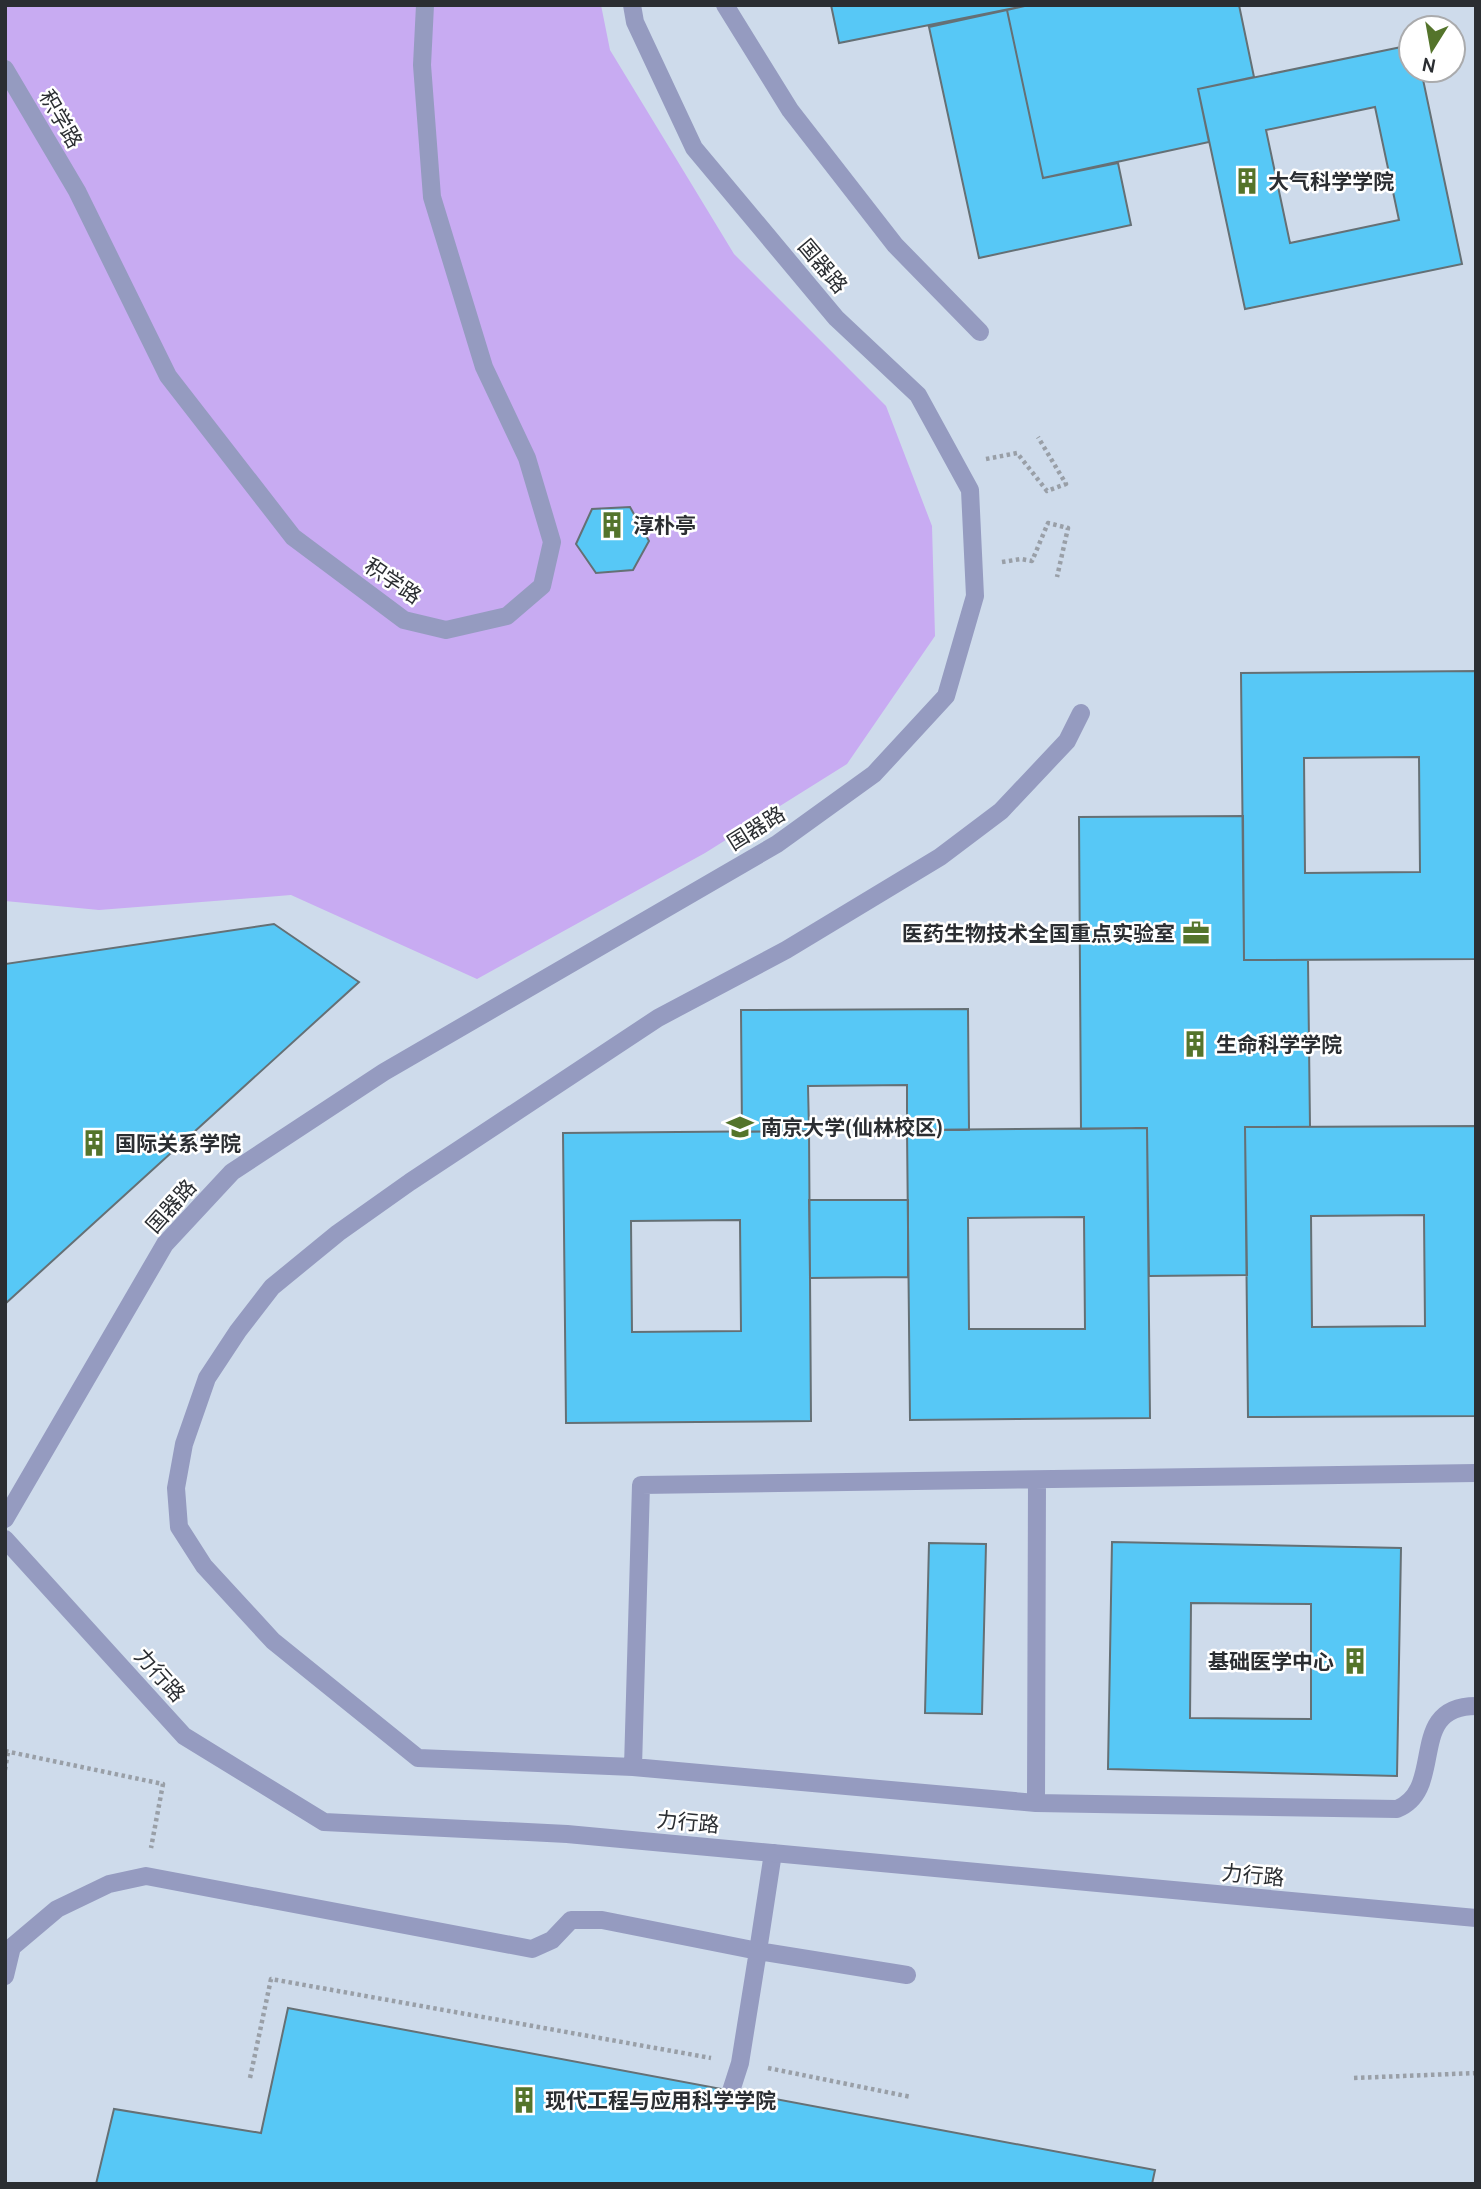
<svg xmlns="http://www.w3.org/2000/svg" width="1481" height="2189" font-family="Cabin,'Noto Sans SC',sans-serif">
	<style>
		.built { fill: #cedbeb; fill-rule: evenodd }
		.green { fill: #c8abf2 }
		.building { fill: #57c8f6; stroke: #657075; stroke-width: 2; fill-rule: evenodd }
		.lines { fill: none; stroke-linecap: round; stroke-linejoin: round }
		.path { stroke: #999fa7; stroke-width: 4.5; stroke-dasharray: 3.5 3.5; stroke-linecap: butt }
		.lane { stroke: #959bc0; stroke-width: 18 }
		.street { stroke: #959bc0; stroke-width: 18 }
		.labels { text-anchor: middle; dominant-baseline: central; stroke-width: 5; stroke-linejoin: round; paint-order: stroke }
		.street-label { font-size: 21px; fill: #2b2e32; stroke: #fff }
		.poi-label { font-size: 21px; font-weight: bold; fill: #2b2e32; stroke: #fff; text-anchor: start }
	</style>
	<rect width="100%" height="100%" fill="#dfe7f1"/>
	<path class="built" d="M5 5H1476V2184H5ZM1411 28H1453V70H1411Z"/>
	<path class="green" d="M5 5H601L610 50 734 254 886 406 932 526 935 636 847 764 705 853 477 979 291 895 99 910 5 901Z"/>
	<path class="building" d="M831 5H1029L839 43Z
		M1029 5H1239L1254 77 1198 89 1209 142 1043 178 1007 10Z
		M1007 10 1043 178 1118 163 1131 225 979 258 929 27Z
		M1411 45V70H1421L1462 264 1245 309 1198 89ZM1375 107 1399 220 1290 243 1266 130Z
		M630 507 649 541 633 570 596 573 576 544 592 509Z
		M1476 671V959L1244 960 1241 673ZM1419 757 1420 872 1305 873 1304 758Z
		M1243 816 1244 960H1308L1310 1127H1245L1247 1275 1149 1276 1147 1128 1081 1129 1079 817Z
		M274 924 359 982 5 1304V964Z
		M968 1009 969 1130H907V1085L808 1086 809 1131 742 1132 741 1010Z
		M1476 1126V1416L1248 1417 1245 1127ZM1424 1215 1425 1326 1312 1327 1311 1216Z
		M1147 1128 1150 1418 910 1420 907 1130ZM1084 1217 1085 1329H969L968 1218Z
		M809 1131 811 1421 566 1423 563 1133ZM740 1220 741 1331 632 1332 631 1221Z
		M809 1200H908V1277L810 1278Z
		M1112 1542 1401 1548 1397 1776 1108 1769ZM1191 1603 1311 1604V1719L1190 1718Z
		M929 1543 986 1544 982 1714 925 1713Z
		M288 2008 1155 2170 1152 2184H96L114 2109 261 2133Z"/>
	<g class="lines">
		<path class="path" d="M986 459 1017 453 1047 491 1066 484 1038 437
			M1002 562 1021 559 1032 561 1048 523 1068 528 1057 577
			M5 1751 163 1784 151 1848
			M5 1770 8 1752
			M768 2068 911 2097
			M250 2078 271 1979 711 2058
			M1354 2078 1476 2073"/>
		<path class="lane" d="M725 5 790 110 895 245 980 332
			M5 69 77 191 168 376 293 537 404 620 446 630 507 616 542 586 552 542 527 458 484 367 432 197 422 65 425 5
			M1037 1480 1036 1803 1397 1809C1447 1789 1405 1706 1476 1706
			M633 1767 641 1485 1476 1473
			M1036 1803 633 1767 418 1758 273 1641 204 1566 179 1527 176 1488 184 1444 207 1378 238 1331 272 1287 338 1233 410 1182 658 1018 786 950 940 857 1001 811 1067 741 1081 713
			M5 1976 12 1947 57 1909 109 1884 146 1876 532 1949 552 1940 571 1920H602L758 1951 773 1853
			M731 2091 740 2063 758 1951 907 1975"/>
		<path class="street" d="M5 1519 165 1244 232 1172 384 1072 777 844 874 774 946 696 975 596 970 490 918 395 836 318 694 148 635 22 632 5
			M5 1539 184 1736 324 1822 567 1834 1476 1918"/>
	</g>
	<defs>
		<symbol id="building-bare" viewBox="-9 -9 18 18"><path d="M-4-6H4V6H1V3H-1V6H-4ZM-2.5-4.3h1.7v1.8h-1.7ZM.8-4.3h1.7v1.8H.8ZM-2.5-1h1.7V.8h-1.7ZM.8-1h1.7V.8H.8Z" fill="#54742b" stroke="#fff" stroke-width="2.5" paint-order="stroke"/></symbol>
		<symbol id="office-bare" viewBox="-9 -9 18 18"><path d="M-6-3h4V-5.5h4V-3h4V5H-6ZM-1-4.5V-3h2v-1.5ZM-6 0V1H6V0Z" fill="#54742b" stroke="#fff" stroke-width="2.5" paint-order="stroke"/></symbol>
		<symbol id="university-bare" viewBox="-9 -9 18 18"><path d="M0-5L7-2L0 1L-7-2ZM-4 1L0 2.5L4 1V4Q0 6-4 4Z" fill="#54742b" stroke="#fff" stroke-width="2.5" paint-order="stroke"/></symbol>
	</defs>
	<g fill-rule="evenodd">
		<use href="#building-bare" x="1228" y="162" width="38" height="38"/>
		<use href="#building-bare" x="593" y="506" width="38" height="38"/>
		<use href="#office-bare" x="1177" y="914" width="38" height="38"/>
		<use href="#building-bare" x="1176" y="1025" width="38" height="38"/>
		<use href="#university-bare" x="721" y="1108" width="38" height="38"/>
		<use href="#building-bare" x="75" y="1124" width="38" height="38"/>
		<use href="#building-bare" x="1336" y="1642" width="38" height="38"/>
		<use href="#building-bare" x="505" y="2081" width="38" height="38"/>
	</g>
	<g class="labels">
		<g class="street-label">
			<text transform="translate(61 119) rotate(60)">积学路</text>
			<text transform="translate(823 266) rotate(50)">国器路</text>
			<text transform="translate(393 581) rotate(34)">积学路</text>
			<text transform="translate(756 828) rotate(-32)">国器路</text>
			<text transform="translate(171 1206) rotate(-48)">国器路</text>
			<text transform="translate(160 1675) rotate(48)">力行路</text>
			<text transform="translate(688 1822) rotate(5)">力行路</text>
			<text transform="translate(1253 1875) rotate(5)">力行路</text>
		</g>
		<g class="poi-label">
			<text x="1268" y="181">大气科学学院</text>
			<text x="633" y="525">淳朴亭</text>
			<text x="1175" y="933" text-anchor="end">医药生物技术全国重点实验室</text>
			<text x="1216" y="1044">生命科学学院</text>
			<text x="761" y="1127">南京大学(仙林校区)</text>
			<text x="115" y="1143">国际关系学院</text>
			<text x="1334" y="1661" text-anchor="end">基础医学中心</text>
			<text x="545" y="2100">现代工程与应用科学学院</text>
		</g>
	</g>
	<rect width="1481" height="2189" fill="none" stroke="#2b2e32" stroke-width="14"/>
	<g transform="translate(1432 49) rotate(191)"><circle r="33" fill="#ffffff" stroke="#aaabad" stroke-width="2"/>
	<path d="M0-5L12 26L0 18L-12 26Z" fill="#54742b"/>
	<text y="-10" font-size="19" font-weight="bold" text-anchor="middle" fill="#2b2e32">N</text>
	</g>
</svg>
